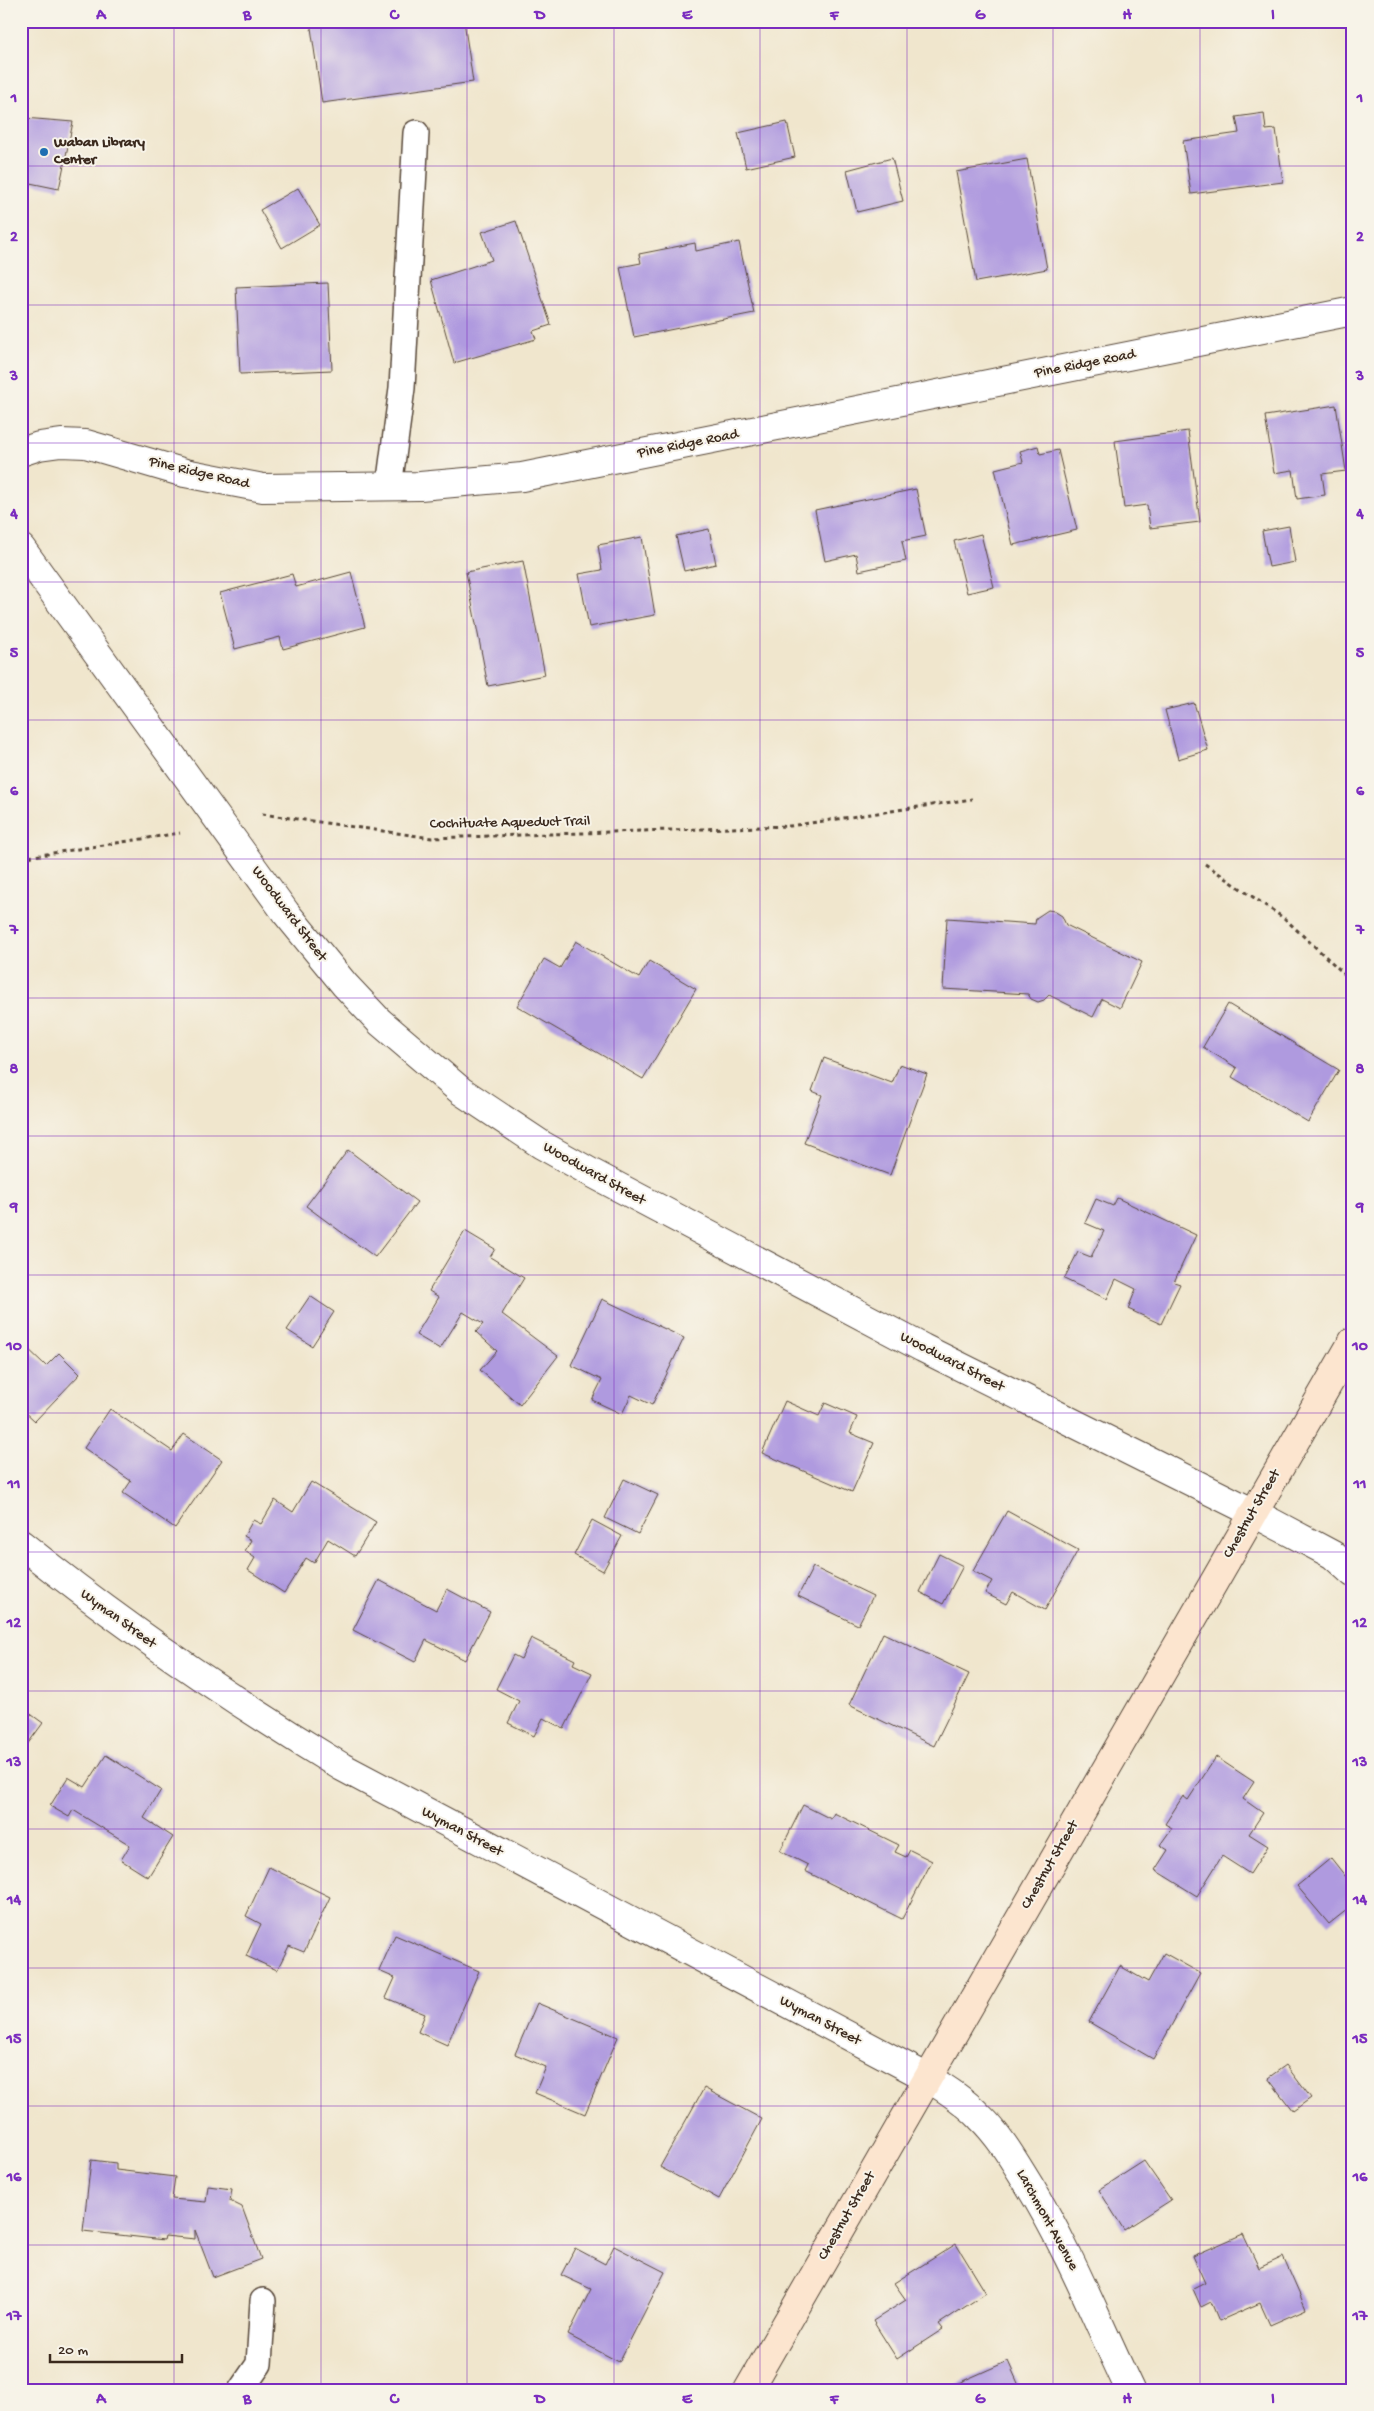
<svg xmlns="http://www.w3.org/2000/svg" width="1374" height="2411" font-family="'Gochi Hand',sans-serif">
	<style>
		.building { fill: #af9adf }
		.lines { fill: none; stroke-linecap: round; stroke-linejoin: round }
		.service-casing { stroke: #564638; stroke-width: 28 }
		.minor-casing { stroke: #564638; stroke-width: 30 }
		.tertiary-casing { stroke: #564638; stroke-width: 30 }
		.secondary-casing { stroke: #564638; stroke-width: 30 }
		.path { stroke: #564638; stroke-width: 3; stroke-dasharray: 4 4; stroke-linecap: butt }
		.service { stroke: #fff; stroke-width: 25 }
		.minor { stroke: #fff; stroke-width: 28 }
		.tertiary { stroke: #fff; stroke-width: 28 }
		.secondary { stroke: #fce5cf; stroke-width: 28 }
		.grid { fill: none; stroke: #7b2cbf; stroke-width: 1; stroke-opacity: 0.55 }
		.poi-dot { fill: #1f6fb2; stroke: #f7f3e8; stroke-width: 2 }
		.labels { text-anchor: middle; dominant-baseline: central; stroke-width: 4; stroke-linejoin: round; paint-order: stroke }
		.poi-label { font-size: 15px; font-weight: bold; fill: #3b2a1e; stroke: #f7f3e8; text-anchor: start }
		.street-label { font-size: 15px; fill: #3b2a1e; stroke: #f7f3e8 }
		.neatline { fill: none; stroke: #7b2cbf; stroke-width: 2 }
		.grid-label { font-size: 16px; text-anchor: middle; font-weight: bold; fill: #7b2cbf }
	</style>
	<rect width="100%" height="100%" fill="#f7f3e8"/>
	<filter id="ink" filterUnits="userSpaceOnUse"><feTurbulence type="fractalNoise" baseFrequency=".02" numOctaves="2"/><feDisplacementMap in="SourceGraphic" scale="10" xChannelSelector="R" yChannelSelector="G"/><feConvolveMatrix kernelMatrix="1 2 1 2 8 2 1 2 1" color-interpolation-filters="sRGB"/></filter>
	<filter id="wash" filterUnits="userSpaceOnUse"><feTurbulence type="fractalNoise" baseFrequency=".0096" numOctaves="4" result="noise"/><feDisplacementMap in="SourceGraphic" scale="20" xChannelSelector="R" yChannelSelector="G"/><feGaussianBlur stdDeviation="1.12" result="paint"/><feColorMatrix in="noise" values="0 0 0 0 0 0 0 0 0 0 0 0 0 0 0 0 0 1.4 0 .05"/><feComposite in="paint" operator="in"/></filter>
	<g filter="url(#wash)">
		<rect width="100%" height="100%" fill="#f0e6cd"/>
		<g id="blocks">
			<path class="building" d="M310 21H464L473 82 322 103Z
				M21 105 24 118 73 122 59 189 25 182 21 197Z
				M1264 113 1266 130 1276 129 1283 182 1191 194 1183 141 1239 133 1236 117Z
				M787 122 795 157 746 168 738 133Z
				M892 158 903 201 857 212 847 170Z
				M1027 159 1047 269 976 282 956 172Z
				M298 188 320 225 282 248 260 210Z
				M516 221 551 325 533 331 536 339 454 363 431 280 492 260 482 232Z
				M739 242 754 313 634 337 620 267 641 263 639 254 695 243 696 251Z
				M328 283 332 370 240 374 236 287Z
				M1336 405 1346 471 1322 474 1325 495 1297 499 1293 470 1274 473 1265 416Z
				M1188 431 1200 522 1150 528 1147 505 1124 508 1115 441Z
				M1038 446 1040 454 1058 450 1077 530 1013 545 995 469 1023 462 1020 451Z
				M916 489 926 536 902 541 906 561 859 571 856 554 825 561 815 510Z
				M1289 526 1295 562 1269 567 1262 531Z
				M709 529 716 564 684 571 676 536Z
				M981 534 994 587 967 593 954 541Z
				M642 537 655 615 589 627 579 574 602 570 598 545Z
				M523 561 545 675 488 686 466 572Z
				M351 572 365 627 283 649 280 637 235 649 220 593 292 574 296 587Z
				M1194 703 1208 750 1178 759 1165 710Z
				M1048 910 1054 911 1062 916 1066 925 1142 962 1120 1008 1102 999 1093 1017 1049 995 1044 1000 1038 1002 1031 999 1028 994 943 989 947 918 1035 924 1036 918Z
				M576 941 639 978 649 961 696 989 643 1079 517 1006 544 959 560 968Z
				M1228 1004 1339 1070 1308 1122 1232 1077 1237 1068 1203 1047Z
				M824 1058 892 1083 900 1064 927 1074 890 1175 804 1143 822 1095 812 1091Z
				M348 1150 417 1202 375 1257 306 1206Z
				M1117 1198 1196 1235 1174 1282 1180 1284 1161 1324 1128 1309 1136 1289 1116 1279 1107 1299 1064 1279 1078 1252 1091 1257 1104 1231 1085 1223 1096 1199 1113 1206Z
				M465 1231 495 1249 490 1257 524 1278 502 1314 558 1356 520 1405 480 1370 497 1351 476 1332 483 1324 463 1312 440 1349 416 1335 439 1297 429 1291Z
				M310 1296 334 1312 312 1346 287 1330Z
				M602 1299 684 1338 652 1405 631 1395 622 1414 592 1400 602 1380 571 1365Z
				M21 1342 46 1366 59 1353 80 1374 35 1421 21 1408Z
				M785 1401 819 1416 825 1403 857 1417 850 1433 874 1443 852 1492 762 1453Z
				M110 1409 172 1451 184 1434 222 1460 175 1528 123 1493 131 1481 84 1448Z
				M624 1479 658 1495 638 1534 605 1518Z
				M311 1482 376 1522 355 1556 328 1539 314 1563 306 1558 284 1593 248 1570 255 1558 245 1551 251 1540 244 1536 253 1520 261 1524 275 1500 293 1512Z
				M1007 1511 1078 1550 1045 1610 1013 1592 1006 1604 985 1593 992 1581 973 1571Z
				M592 1520 622 1536 603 1571 574 1555Z
				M939 1554 963 1566 943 1604 920 1592Z
				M813 1567 873 1596 858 1625 798 1596Z
				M379 1580 436 1610 447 1589 490 1612 465 1660 426 1640 415 1662 353 1630Z
				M883 1633 969 1674 934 1746 849 1705Z
				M531 1638 575 1660 573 1664 592 1673 564 1729 543 1718 534 1736 508 1723 519 1701 496 1689 513 1655 521 1659Z
				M21 1707 43 1723 21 1753Z
				M106 1755 161 1790 144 1818 173 1837 148 1877 121 1860 130 1845 73 1810 69 1817 50 1806 68 1777 85 1787Z
				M1216 1757 1254 1782 1243 1799 1263 1813 1249 1834 1268 1846 1250 1874 1222 1856 1197 1896 1155 1870 1168 1850 1160 1845 1172 1828 1165 1824 1183 1796 1188 1800Z
				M803 1805 831 1819 834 1813 899 1845 895 1852 906 1857 910 1850 932 1861 902 1919 805 1871 808 1865 780 1851Z
				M1331 1858 1353 1886V1905L1329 1924 1297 1886Z
				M269 1867 330 1897 304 1952 289 1946 277 1970 246 1956 261 1924 246 1916Z
				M395 1935 479 1971 447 2045 418 2032 425 2014 386 1998 395 1978 379 1971Z
				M1164 1953 1200 1973 1153 2059 1089 2022 1120 1966 1148 1982Z
				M537 2003 618 2037 585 2114 535 2093 546 2067 515 2054Z
				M1286 2065 1311 2098 1293 2111 1268 2078Z
				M704 2088 762 2119 719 2199 660 2167Z
				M91 2160 116 2163V2170L175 2177 172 2199 206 2202 208 2186 232 2189 230 2201 242 2207 261 2259 213 2277 195 2230V2239L165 2236 164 2240 83 2231Z
				M1144 2161 1171 2200 1124 2230 1099 2190Z
				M1243 2234 1259 2268 1283 2257 1306 2309 1270 2325 1260 2303 1219 2321 1211 2302 1201 2307 1193 2289 1205 2283 1193 2256Z
				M956 2244 986 2293 939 2324 943 2329 897 2359 873 2321 906 2300 894 2283Z
				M614 2246 665 2272 619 2362 568 2335 591 2289 561 2275 575 2248 605 2264Z
				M1008 2361 1021 2390H958L956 2384Z"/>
		</g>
	</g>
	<g filter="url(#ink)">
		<use href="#blocks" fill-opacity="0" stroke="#564638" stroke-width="1"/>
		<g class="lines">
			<defs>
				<path id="service" d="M389 487 402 388 416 133
					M241 2390 259 2364 263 2301"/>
				<path id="minor" d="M21 452 39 446 61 443 86 444 185 473 263 488 420 486 522 477 1353 311
					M21 1544C123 1626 230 1699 342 1767L928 2078C946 2089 965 2101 980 2117 1000 2136 1014 2161 1029 2185 1069 2250 1097 2321 1130 2390"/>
				<path id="tertiary" d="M21 548 286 913 345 985 380 1022 461 1091 542 1145 590 1172 923 1348 1252 1512 1333 1555 1353 1573"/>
				<path id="secondary" d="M748 2390 1353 1341"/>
			</defs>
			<use href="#service" class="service-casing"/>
			<use href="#minor" class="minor-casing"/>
			<use href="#tertiary" class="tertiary-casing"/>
			<use href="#secondary" class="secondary-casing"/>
			<path class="path" d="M262 814 432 838 790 826 972 799
				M21 858 180 833
				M1205 864 1285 919 1353 982"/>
			<use href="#service" class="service"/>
			<use href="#minor" class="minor"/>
			<use href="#tertiary" class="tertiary"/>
			<use href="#secondary" class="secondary"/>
		</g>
	</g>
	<path class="grid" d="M174 21V2390M321 21V2390M467 21V2390M614 21V2390M760 21V2390M907 21V2390M1053 21V2390M1200 21V2390M21 166H1353M21 305H1353M21 443H1353M21 582H1353M21 720H1353M21 859H1353M21 998H1353M21 1136H1353M21 1275H1353M21 1413H1353M21 1552H1353M21 1691H1353M21 1829H1353M21 1968H1353M21 2106H1353M21 2245H1353"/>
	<circle class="poi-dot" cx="44" cy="152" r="5"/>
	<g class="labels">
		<g class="poi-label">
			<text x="54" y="143">Waban Library<tspan x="54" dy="17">Center</tspan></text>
		</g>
		<g class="street-label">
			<text transform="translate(1085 364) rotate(-11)">Pine Ridge Road</text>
			<text transform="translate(688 444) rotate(-11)">Pine Ridge Road</text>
			<text transform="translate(199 473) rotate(13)">Pine Ridge Road</text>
			<text transform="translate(510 823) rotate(-1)">Cochituate Aqueduct Trail</text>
			<text transform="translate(289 914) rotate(53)">Woodward Street</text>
			<text transform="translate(594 1174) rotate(29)">Woodward Street</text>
			<text transform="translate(952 1362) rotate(27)">Woodward Street</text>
			<text transform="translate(1252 1514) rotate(-60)">Chestnut Street</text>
			<text transform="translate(118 1619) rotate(36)">Wyman Street</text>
			<text transform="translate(462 1832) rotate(28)">Wyman Street</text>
			<text transform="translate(1050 1865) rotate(-60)">Chestnut Street</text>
			<text transform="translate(820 2021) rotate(28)">Wyman Street</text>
			<text transform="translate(847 2216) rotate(-60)">Chestnut Street</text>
			<text transform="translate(1047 2220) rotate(61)">Larchmont Avenue</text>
		</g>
	</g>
	<rect width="1374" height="2411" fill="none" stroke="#f7f3e8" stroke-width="55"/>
	<path d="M50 2354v8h132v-8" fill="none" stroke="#3b2a1e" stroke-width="2.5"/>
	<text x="58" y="2354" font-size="15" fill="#3b2a1e" stroke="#f7f3e8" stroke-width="4" paint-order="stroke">20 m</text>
	<rect x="28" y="28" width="1318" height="2356" class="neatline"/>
	<g class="grid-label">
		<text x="101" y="19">A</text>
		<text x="247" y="19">B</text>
		<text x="394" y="19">C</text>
		<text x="540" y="19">D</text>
		<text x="687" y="19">E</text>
		<text x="834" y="19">F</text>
		<text x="980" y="19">G</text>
		<text x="1127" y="19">H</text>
		<text x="1273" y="19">I</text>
		<text x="14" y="102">1</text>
		<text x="1360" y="102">1</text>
		<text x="14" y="241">2</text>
		<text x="1360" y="241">2</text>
		<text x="14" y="380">3</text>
		<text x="1360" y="380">3</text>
		<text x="14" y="518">4</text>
		<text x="1360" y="518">4</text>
		<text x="14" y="657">5</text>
		<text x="1360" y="657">5</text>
		<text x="14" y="795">6</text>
		<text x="1360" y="795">6</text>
		<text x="14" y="934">7</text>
		<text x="1360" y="934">7</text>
		<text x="14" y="1073">8</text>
		<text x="1360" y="1073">8</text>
		<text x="14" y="1211">9</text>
		<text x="1360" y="1211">9</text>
		<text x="14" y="1350">10</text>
		<text x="1360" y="1350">10</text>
		<text x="14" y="1488">11</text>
		<text x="1360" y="1488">11</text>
		<text x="14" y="1627">12</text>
		<text x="1360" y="1627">12</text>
		<text x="14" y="1766">13</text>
		<text x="1360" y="1766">13</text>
		<text x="14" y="1904">14</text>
		<text x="1360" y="1904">14</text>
		<text x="14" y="2043">15</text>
		<text x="1360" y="2043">15</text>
		<text x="14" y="2181">16</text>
		<text x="1360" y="2181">16</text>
		<text x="14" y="2320">17</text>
		<text x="1360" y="2320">17</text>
		<text x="101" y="2403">A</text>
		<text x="247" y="2403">B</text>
		<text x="394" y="2403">C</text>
		<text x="540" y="2403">D</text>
		<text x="687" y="2403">E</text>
		<text x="834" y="2403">F</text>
		<text x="980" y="2403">G</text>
		<text x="1127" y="2403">H</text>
		<text x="1273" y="2403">I</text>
	</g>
</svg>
